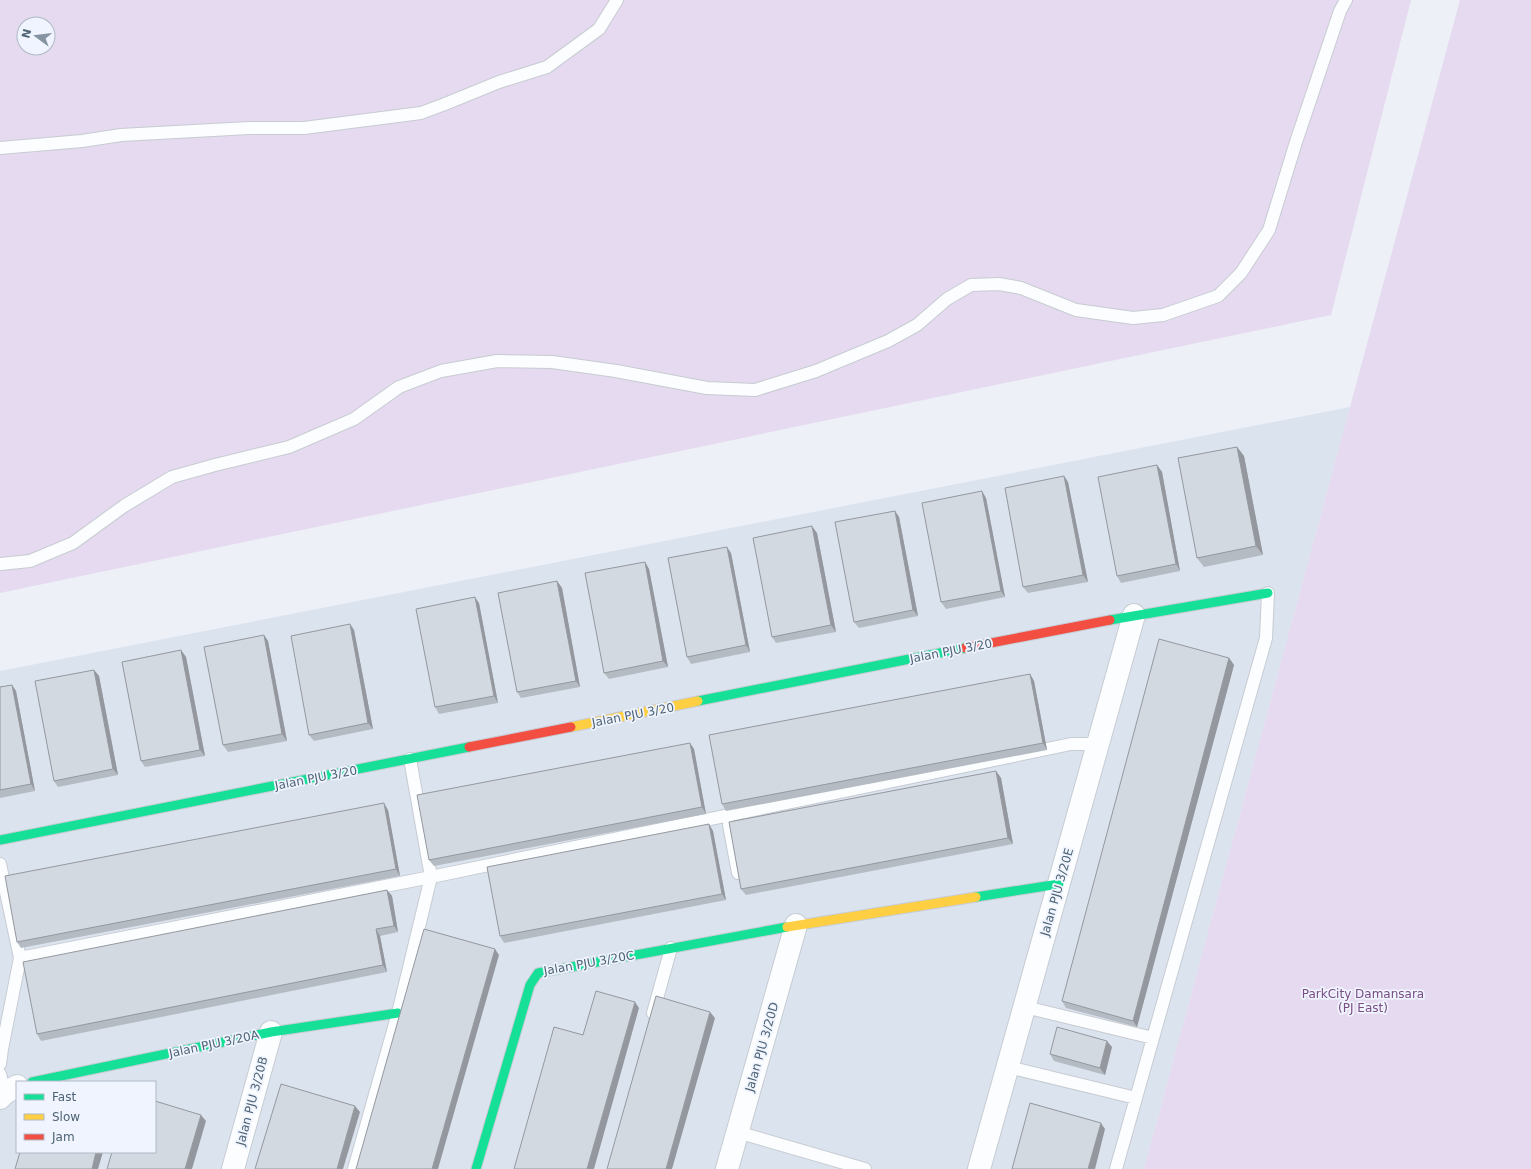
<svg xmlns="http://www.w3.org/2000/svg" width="1531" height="1169" font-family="'DejaVu Sans',sans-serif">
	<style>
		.residential { fill: #dbe3ef; fill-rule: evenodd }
		.green { fill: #e5daef; fill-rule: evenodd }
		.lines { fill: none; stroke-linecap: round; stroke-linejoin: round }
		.lane-casing { stroke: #c7ccd3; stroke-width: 14 }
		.street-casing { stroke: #c7ccd3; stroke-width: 24 }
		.fast-casing { stroke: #c7ccd4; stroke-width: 11 }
		.slow-casing { stroke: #c7ccd4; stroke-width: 11 }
		.jam-casing { stroke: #c7ccd4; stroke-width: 11 }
		.lane { stroke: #fcfdfe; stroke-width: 12 }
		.street { stroke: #fcfdfe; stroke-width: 22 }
		.fast { stroke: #16e098; stroke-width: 9 }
		.slow { stroke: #ffcf43; stroke-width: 9 }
		.jam { stroke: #f24e42; stroke-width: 9 }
		.wall { fill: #b5bbc2 }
		.shaded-wall { fill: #94989e }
		.building { fill: #d3d9e1; stroke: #94989e }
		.labels { text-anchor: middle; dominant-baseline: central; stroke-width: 3.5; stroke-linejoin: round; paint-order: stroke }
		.street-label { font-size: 12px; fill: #4e6374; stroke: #eff4fe }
		.park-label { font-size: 12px; fill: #7a4d85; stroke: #eff4fe }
	</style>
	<rect width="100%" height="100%" fill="#edf0f7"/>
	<path class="residential" d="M1350 407 1144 1169H0V671ZM17 1082H155V1152H17Z"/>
	<path class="green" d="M0 0H1411L1331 315 0 593ZM24 24H48V48H24Z
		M1460 0H1531V1169H1144Z"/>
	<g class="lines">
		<defs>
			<path id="lane" d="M0 148 82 141 121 135 249 128H304L421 113 445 104 499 82 547 67 599 29 617 0
				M0 564 30 561 73 543 124 506 172 477 215 465 289 447 354 419 399 387 441 371 497 361 552 362 616 371 707 388 755 390 816 371 888 341 917 325 947 299 971 285 999 284 1021 288 1076 310 1133 318 1163 315 1218 296 1241 273 1269 230 1296 142 1340 11 1346 0
				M729 825 738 873
				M0 864 20 958 2 1049 0 1064
				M20 958 431 877 1071 744H1098
				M1025 1007 1153 1038
				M653 1013 671 948
				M1008 1067 1136 1098
				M0 1074 5 1093
				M737 1132 865 1169
				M354 1169 398 1013 431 877 410 759
				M1116 1169 1266 638 1268 593"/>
			<path id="street" d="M0 1098 5 1093 17 1086
				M233 1169 271 1032
				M727 1169 796 925
				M979 1169 1134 615"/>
			<path id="fast" d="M1110 620 1268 593
				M698 701 965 648
				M0 840 469 747
				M976 897 1059 884
				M32 1082 271 1032 398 1013
				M476 1169 530 985 538 973 787 927"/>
			<path id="slow" d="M571 727 698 701
				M787 927 976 897"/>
			<path id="jam" d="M965 648 1110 620
				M469 747 571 727"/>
		</defs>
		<use href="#lane" class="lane-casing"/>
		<use href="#street" class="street-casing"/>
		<use href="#fast" class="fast-casing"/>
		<use href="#slow" class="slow-casing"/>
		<use href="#jam" class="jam-casing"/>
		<use href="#lane" class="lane"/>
		<use href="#street" class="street"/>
		<use href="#fast" class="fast"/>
		<use href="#slow" class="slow"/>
		<use href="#jam" class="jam"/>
	</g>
	<path class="wall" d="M1237 447 1244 456 1263 555 1204 567 1197 558Z
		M1157 465 1162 472 1180 571 1121 583 1117 576Z
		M1064 476 1068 482 1088 582 1028 593 1023 587Z
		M986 498 1005 597 946 609 941 602Z
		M895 511 899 517 918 616 859 628 854 622Z
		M817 533 836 632 776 643 772 637Z
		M731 553 750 652 691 664 687 657Z
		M645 562 649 569 668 667 609 679 604 673Z
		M557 581 562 588 580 687 521 698 517 692Z
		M479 603 498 703 439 714 435 707Z
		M350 624 354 630 373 729 314 741 309 735Z
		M264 635 268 641 287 741 228 752 223 745Z
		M181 650 186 657 205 756 145 767 141 761Z
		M1229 658 1234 665 1137 1027 1066 1008 1062 1001Z
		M94 670 99 676 118 775 58 787 54 781Z
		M1030 674 1034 681 1047 750 726 811 722 804Z
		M12 685 16 691 35 791 0 798V687Z
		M690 743 694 749 706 814 434 866 429 860Z
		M996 771 1001 778 1013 844 746 895 741 889Z
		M388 810 400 876 21 948 17 942Z
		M709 824 713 831 726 900 504 943 500 936Z
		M387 890 392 896 398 932 380 936 387 972 41 1041 37 1034Z
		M1112 1047 1105 1075 1054 1061 1050 1054Z"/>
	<path class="shaded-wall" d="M1237 447 1244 456 1263 555 1256 546Z
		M1157 465 1162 472 1180 571 1176 564Z
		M1064 476 1068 482 1088 582 1083 575Z
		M982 491 986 498 1005 597 1001 591Z
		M895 511 899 517 918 616 913 610Z
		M812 526 817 533 836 632 831 625Z
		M727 547 731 553 750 652 746 645Z
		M645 562 649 569 668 667 663 661Z
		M557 581 562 588 580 687 576 681Z
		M475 597 479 603 498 703 494 696Z
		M350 624 354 630 373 729 368 723Z
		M264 635 268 641 287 741 282 734Z
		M181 650 186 657 205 756 200 750Z
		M1229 658 1234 665 1137 1027 1133 1021Z
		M94 670 99 676 118 775 113 769Z
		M1030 674 1034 681 1047 750 1043 743Z
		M12 685 16 691 35 791 31 784Z
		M690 743 694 749 706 814 702 807Z
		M996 771 1001 778 1013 844 1008 838Z
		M384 803 388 810 400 876 396 869Z
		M709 824 713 831 726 900 722 894Z
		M387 890 392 896 398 932 394 926Z
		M376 929 380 936 387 972 383 965Z
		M495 949 499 955 438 1169H432Z
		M635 1002 639 1008 594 1169H587Z
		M710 1012 715 1018 672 1169H666Z
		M1107 1041 1112 1047 1105 1075 1100 1068Z
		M355 1106 360 1112 343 1169H337Z
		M201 1115 206 1121 192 1169H185Z
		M1101 1123 1105 1129 1095 1169H1088Z
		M96 1152H103L98 1169H92Z"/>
	<path class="building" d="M1237 447 1256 546 1197 558 1178 458Z
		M1157 465 1176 564 1117 576 1098 477Z
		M1064 476 1083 575 1023 587 1005 488Z
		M982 491 1001 591 941 602 922 503Z
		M895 511 913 610 854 622 835 522Z
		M812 526 831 625 772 637 753 538Z
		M727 547 746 645 687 657 668 558Z
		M645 562 663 661 604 673 585 573Z
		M557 581 576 681 517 692 498 593Z
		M475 597 494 696 435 707 416 609Z
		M350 624 368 723 309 735 291 636Z
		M264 635 282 734 223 745 204 647Z
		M1159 639 1229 658 1133 1021 1062 1001Z
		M181 650 200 750 141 761 122 662Z
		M94 670 113 769 54 781 35 681Z
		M1030 674 1043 743 722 804 709 735Z
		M12 685 31 784 0 790V687Z
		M690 743 702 807 429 860 417 795Z
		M996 771 1008 838 741 889 729 822Z
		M384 803 396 869 17 942 5 876Z
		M709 824 722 894 500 936 487 867Z
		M387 890 394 926 376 929 383 965 37 1034 23 962Z
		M424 929 495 949 432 1169H356Z
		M596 991 635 1002 587 1169H514L554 1027 583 1035Z
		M656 996 710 1012 666 1169H607Z
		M1057 1027 1107 1041 1100 1068 1050 1054Z
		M281 1084 355 1106 337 1169H255Z
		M155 1101 201 1115 185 1169H107L112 1152H155Z
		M1030 1103 1101 1123 1088 1169H1012Z
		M20 1152H96L92 1169H15Z"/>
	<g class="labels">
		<g class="street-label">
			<text transform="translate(951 651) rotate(-11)">Jalan PJU 3/20</text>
			<text transform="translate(633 715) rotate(-11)">Jalan PJU 3/20</text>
			<text transform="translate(316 778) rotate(-11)">Jalan PJU 3/20</text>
			<text transform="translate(1057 892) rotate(-74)">Jalan PJU 3/20E</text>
			<text transform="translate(589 963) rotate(-10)">Jalan PJU 3/20C</text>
			<text transform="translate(214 1044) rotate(-12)">Jalan PJU 3/20A</text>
			<text transform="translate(762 1047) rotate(-74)">Jalan PJU 3/20D</text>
			<text transform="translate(252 1101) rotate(-75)">Jalan PJU 3/20B</text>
		</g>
		<g class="park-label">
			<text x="1363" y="994">ParkCity Damansara<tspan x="1363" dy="14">(PJ East)</tspan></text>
		</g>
	</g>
	<rect x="16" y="1081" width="140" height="72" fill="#eff4fe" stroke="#afbac7"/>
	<rect x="24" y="1094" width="20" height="6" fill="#16e098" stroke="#afbac7"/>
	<text x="52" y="1101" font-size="12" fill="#4e6374">Fast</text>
	<rect x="24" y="1114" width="20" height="6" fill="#ffcf43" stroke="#afbac7"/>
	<text x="52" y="1121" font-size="12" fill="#4e6374">Slow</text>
	<rect x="24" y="1134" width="20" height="6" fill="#f24e42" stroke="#afbac7"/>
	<text x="52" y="1141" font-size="12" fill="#4e6374">Jam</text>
	<g transform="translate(36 36) rotate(285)"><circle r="19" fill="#eff4fe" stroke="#afbac7"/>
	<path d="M0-3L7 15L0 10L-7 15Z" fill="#8694a2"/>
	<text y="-6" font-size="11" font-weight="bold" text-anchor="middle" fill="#4e6374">N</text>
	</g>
</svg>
